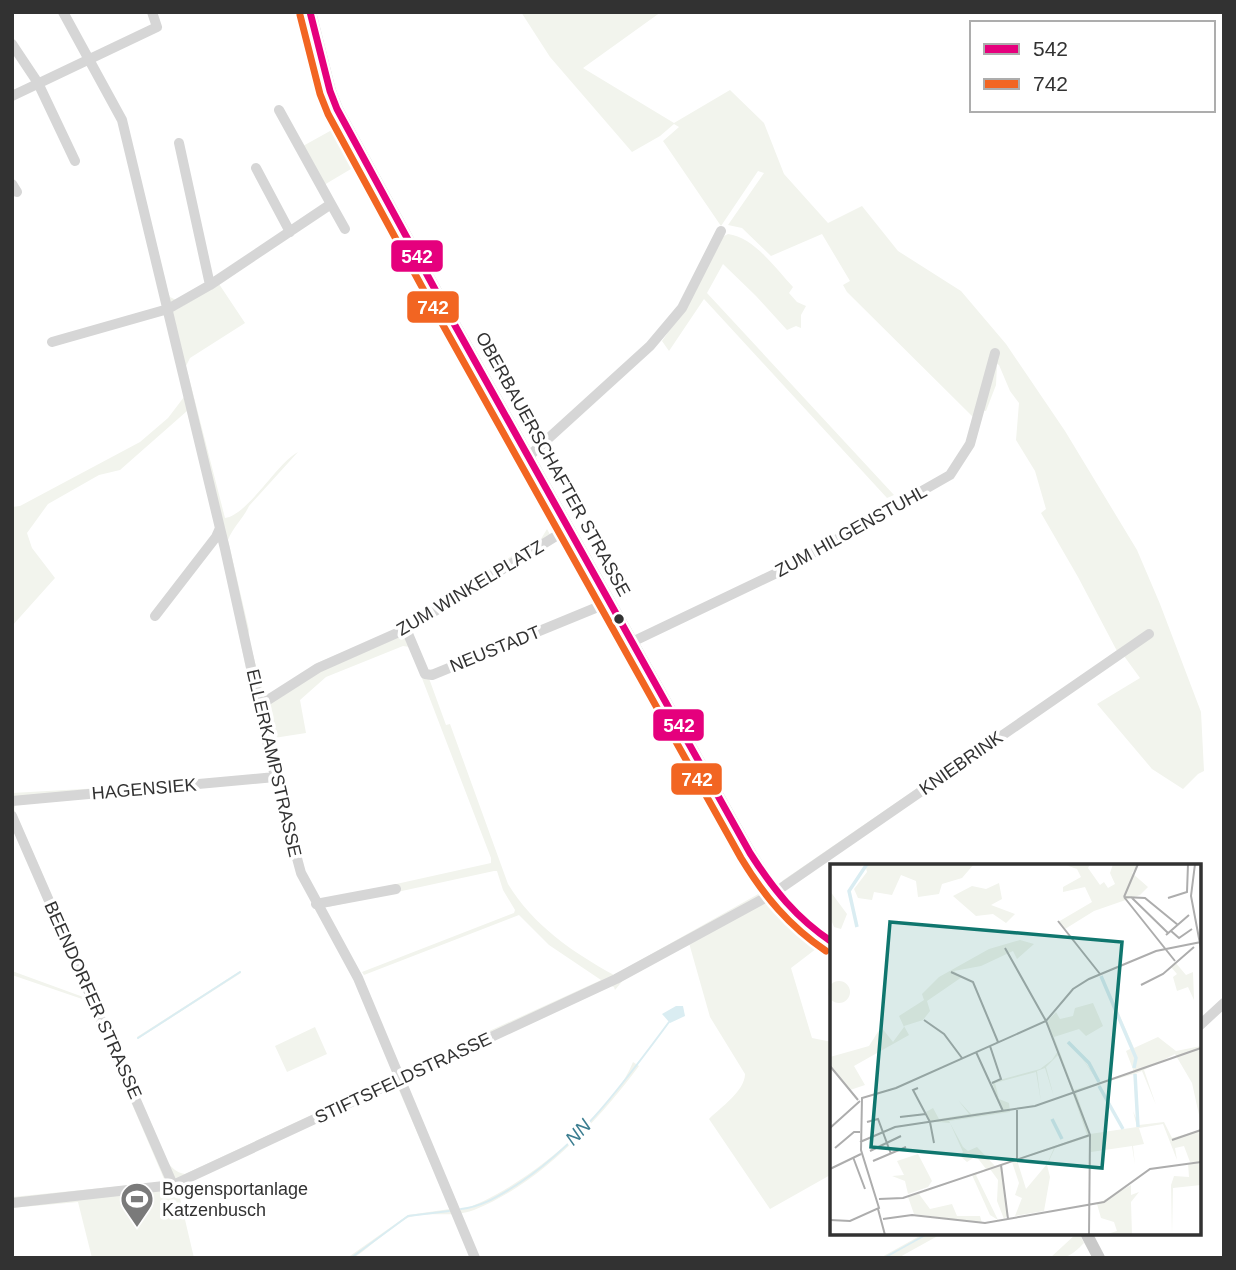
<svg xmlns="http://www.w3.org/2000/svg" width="1236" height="1270" font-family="Arial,sans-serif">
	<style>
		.green { fill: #f2f4ed }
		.water { fill: #daedf2 }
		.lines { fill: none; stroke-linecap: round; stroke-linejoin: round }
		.stream { stroke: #daedf2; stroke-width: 2 }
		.minor { stroke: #d6d6d6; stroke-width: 10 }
		.major { stroke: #c9c9c9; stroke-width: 12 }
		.bus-1-casing { stroke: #fff; stroke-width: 12 }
		.bus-2-casing { stroke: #fff; stroke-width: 12 }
		.bus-1 { stroke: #e5007d; stroke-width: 7 }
		.bus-2 { stroke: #f26522; stroke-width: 7 }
		.bus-dot { fill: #323232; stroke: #fff; stroke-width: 2.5 }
		.labels { text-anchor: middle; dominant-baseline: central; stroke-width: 7; stroke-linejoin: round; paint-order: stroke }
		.street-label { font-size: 18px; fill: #323232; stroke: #fff }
		.poi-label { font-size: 18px; fill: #323232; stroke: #fff; text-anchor: start }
		.water-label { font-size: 19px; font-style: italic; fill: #3b7d90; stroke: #fff }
		.inset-river { fill: none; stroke: #daedf2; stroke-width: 3.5 }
		.inset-road { fill: none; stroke: #adadad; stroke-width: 2 }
		.view { fill: #0f766e; fill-opacity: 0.15; stroke: #0f766e; stroke-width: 3.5 }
		.inset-edge { fill: none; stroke: #323232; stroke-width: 3.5 }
		.line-badge { stroke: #fff; stroke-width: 2.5 }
		.badge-label { font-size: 19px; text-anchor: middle; font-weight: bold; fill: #fff }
	</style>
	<rect width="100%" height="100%" fill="#fff"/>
	<path class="green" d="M521 12H661L583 68 674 123 730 90 764 123 784 174 828 223 862 206 898 251 961 291 1006 344 1065 431 1137 550 1160 604 1201 712 1204 771 1198 774 1183 789 1152 769 1097 704 1140 678 1124 656 787 889 782 881 1117 651 1078 577 1041 513 1046 509 1035 471 1016 440 1019 403 1010 391 999 365 997 364 996 385 986 411 976 409 973 417 847 292 843 285 850 281 822 234 771 256 742 228 728 225 764 173 758 171 721 226 663 141 679 127 674 124 660 136 632 152 550 57Z
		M339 126 361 163 324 185 303 146Z
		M134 151 168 292 170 297 178 301 176 310 219 284 245 323 190 358 186 366 225 518C248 515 277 463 298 452L249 506C243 519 233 527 228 540L249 630 248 636 263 692 270 694 317 663 398 629 396 624 541 539 547 529 554 542 411 629 446 725 450 724 508 884C533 925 572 952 614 975L760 893 763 887C781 910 800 926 825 942L791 968 812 1038 832 1042V1174L770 1209 709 1119C720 1108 745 1091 745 1074L710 1017 689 943 624 979 615 990 614 987 611 986 410 1079 407 1082V1088L460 1210C515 1195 612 1116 633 1062L639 1066C597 1122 541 1183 474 1210 454 1218 431 1211 410 1217 400 1220 367 1249 354 1258H347L408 1215 450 1209 398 1088 393 1087 187 1182 180 1188 179 1194 194 1258H92L78 1202 12 1208V1197L161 1182 164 1179 88 1001 12 975V971L86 998 12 827V793L136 786 16 803 14 809 157 1137C163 1152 167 1171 185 1174L389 1079 391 1076 601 980 549 945 519 915 364 975 362 972 514 913 515 910 503 890 497 871H494L328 907 324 900 491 863V858L410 647 403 646 326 677 300 700 306 733 261 740 219 539 187 411 120 470 99 475 48 504 27 533 32 548 55 578 12 626V507L20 506 140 442 168 418 184 397 126 155Z
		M728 234C754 237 776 269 793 287L789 293 797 302 806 306 801 315V328L796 326 787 330 756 296 723 264 707 293 894 495 887 498 704 299 669 351 662 341 680 315 720 238Z
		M240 971 241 973 138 1039 137 1037Z
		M315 1027 327 1054 287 1072 275 1046Z
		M925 1233H943L898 1258H880Z
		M1077 1233H1079L1084 1243C1071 1256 1068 1258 1050 1258Z"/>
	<path class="water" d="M676 1006H683L685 1016 670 1023 662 1014Z"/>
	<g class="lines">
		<path class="stream" d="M138 1038 240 972
			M461 1209C480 1207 495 1198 510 1189 577 1148 623 1084 669 1022
			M351 1258 408 1216 449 1211
			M884 1258 929 1233"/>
		<path class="minor" d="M63 12 122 120 225 549 275 777 301 873 358 978 475 1258
			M12 44 38 83 75 161
			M12 96 157 27 152 12
			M279 110 331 204
			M179 143 210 285
			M256 168 290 232
			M12 184 17 192
			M52 342 168 309 210 285 331 204 345 229
			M529 456 650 346 682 308 721 231
			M155 616 216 537 220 528
			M406 629 425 674 432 675 610 602
			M632 642 783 570 950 475 970 444 995 353
			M260 705 318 668 406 629 569 528
			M12 801 275 777
			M12 816 173 1185
			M316 904 396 889
			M1199 1026 1224 1003
			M12 1203 173 1185 616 979 774 893 1149 634"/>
		<path class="major" d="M310 12 330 91 337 109 443 304 750 853C776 895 790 915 832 942
			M1086 1233 1099 1258"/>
		<defs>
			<path id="bus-1" d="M310 12 330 91 337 109 443 304 750 853C773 889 796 918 832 942"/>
			<path id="bus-2" d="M300 15 320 94 328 114 434 309 741 858C764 896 789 926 826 951"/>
		</defs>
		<use href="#bus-1" class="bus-1-casing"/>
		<use href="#bus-2" class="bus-2-casing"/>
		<use href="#bus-1" class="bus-1"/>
		<use href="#bus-2" class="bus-2"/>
	</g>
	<defs>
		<symbol id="stadium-pin" viewBox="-11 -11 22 30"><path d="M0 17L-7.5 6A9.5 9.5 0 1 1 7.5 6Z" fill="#7a7a7a" stroke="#fff"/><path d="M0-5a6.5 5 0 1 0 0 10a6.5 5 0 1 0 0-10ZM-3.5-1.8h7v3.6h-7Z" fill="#fff"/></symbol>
	</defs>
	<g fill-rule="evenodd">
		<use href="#stadium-pin" x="118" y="1180" width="38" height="52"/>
	</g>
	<circle class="bus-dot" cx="619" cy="619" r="6"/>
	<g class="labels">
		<g class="street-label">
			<text transform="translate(553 464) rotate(61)">OBERBAUERSCHAFTER STRASSE</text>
			<text transform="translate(851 531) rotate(-29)">ZUM HILGENSTUHL</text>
			<text transform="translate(470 588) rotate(-31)">ZUM WINKELPLATZ</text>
			<text transform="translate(495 649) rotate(-22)">NEUSTADT</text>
			<text transform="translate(274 763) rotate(77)">ELLERKAMPSTRASSE</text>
			<text transform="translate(961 763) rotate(-35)">KNIEBRINK</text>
			<text transform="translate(144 789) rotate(-5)">HAGENSIEK</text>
			<text transform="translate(93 1000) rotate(66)">BEENDORFER STRASSE</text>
			<text transform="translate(403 1078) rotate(-25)">STIFTSFELDSTRASSE</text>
		</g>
		<g class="poi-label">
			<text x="162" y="1189">Bogensportanlage<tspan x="162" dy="21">Katzenbusch</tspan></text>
		</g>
		<g class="water-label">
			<text transform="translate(578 1132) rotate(-46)">NN</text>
		</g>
	</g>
	<g transform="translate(830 864)">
		<rect width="371" height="371" fill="#fff"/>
		<path d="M35 0H144L132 14 112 20 109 30 88 33 86 17 71 11 62 31 44 28 42 36 28 34 24 25 37 8ZM233 0H260L258 4 270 21 274 18 278 24 285 20 280 9 283 0H309L302 9 318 23 310 31 264 47 235 65 228 58 262 38 255 23 233 28V23L251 13 247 5ZM169 19 172 35 161 41 185 50 176 59 163 50 146 52 123 32 142 22 156 25ZM0 27 17 50 11 65 4 63 0 53ZM190 76 204 80 187 95 183 87 151 102 124 107 132 113 97 137 100 147 93 156 74 162 79 171 24 202 35 221 20 226 0 200V193L39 182 51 163 63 178 74 163 69 152 94 136 92 130 109 113 159 85ZM345 98 356 111 363 108 364 136 358 123 347 127 343 113 347 110 341 103ZM-2 128a11 11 0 1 1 22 0a11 11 0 1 1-22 0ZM276 120 304 184 328 173 346 187 371 182V260L362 219 345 190 314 206 326 241 312 207 305 210 304 231V210L269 220 284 253 268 221 246 228 260 270 307 263 303 247 309 261 334 258 342 274 371 266V298H360L354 282 345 284 347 296 333 260 309 264 314 280 303 282 305 301 302 282 261 288 259 273 225 284 217 301 220 313 214 347 185 352 192 334 185 331 189 319 182 298 172 302 178 351 174 355 167 337 168 316 160 305 146 311 168 356 160 351 142 311 89 330 100 345 122 340 127 352H150L152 359 84 350 78 333 156 305 146 292 137 298 130 292 133 288 120 259 98 257 96 248 103 244 109 255 139 250 128 236 141 250 171 246 162 218 210 205 222 196 228 187 216 159 226 148 230 155 243 152 245 144 263 139 273 162 256 172 249 165 224 173 244 226 269 219 245 184 270 219 304 208 296 187 302 184ZM229 190 257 271 165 302 147 283 138 287 133 283 119 257 180 248 179 239 169 235 165 219 206 208 211 238 207 207 215 204 224 233 216 203ZM224 284 217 300 196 325 187 296ZM88 290 102 317 98 323 78 330 75 317 62 312 74 311 67 297ZM358 299H371V321L343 324 342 371 341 321 344 312 359 313ZM301 321V331L309 328 301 338 302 371H274L287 367 284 358 271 354 267 340Z" fill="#f2f4ed" fill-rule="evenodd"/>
		<path class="inset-river" d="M27 63 19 27 37 0M271 112 306 194 304 204M238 178 259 199 269 218M305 210 308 263M269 222 293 265M222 255 232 275"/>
		<path class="inset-road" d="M365 0 361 32 371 85M294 33 345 97M294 33 315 34 348 61M294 33 308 0M301 33 338 69M338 34 357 28 358 0M228 57 270 110M341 67 349 74 362 65M336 71 359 51M175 84 216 157 260 271 259 371M121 108 143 118 168 178M311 121 333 110 364 83M94 156 114 170 132 194M160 182 171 215 162 219M146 188 173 247M0 202 28 236M88 224 83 226 100 258 104 279M187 246V295M70 253 96 250M37 258 48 255 61 290M0 264 30 237M342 276 371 266M30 278 65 263 205 242 371 184M5 284 24 268H30M40 287 71 272M23 293 35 325M43 297 76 283M171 301 178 355M0 305 31 290M49 335 73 334 260 271M48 345 55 371M53 355 82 351 155 359 274 338 320 305 371 298M0 356 20 357 49 344 31 286 32 234 66 224 216 157 243 125 259 115 326 87 371 78"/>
		<path class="view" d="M60 58 292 78 272 304 41 283Z"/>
		<rect width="371" height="371" class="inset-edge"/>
	</g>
	<g class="line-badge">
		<rect x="390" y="239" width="54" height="34" rx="7" fill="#e5007d"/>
		<rect x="406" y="290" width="54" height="34" rx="7" fill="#f26522"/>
		<rect x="652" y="708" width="53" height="34" rx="7" fill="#e5007d"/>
		<rect x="670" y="762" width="53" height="34" rx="7" fill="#f26522"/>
	</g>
	<g class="badge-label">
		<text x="417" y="263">542</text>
		<text x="433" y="314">742</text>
		<text x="679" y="732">542</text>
		<text x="697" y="786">742</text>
	</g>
	<rect width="1236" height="1270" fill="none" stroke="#323232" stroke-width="28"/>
	<rect x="970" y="21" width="245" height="91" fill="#ffffff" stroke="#adadad" stroke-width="2"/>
	<rect x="984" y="44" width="35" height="10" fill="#e5007d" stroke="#adadad" stroke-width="2"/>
	<text x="1033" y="56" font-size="21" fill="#323232">542</text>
	<rect x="984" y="79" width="35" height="10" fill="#f26522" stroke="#adadad" stroke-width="2"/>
	<text x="1033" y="91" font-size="21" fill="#323232">742</text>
</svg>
